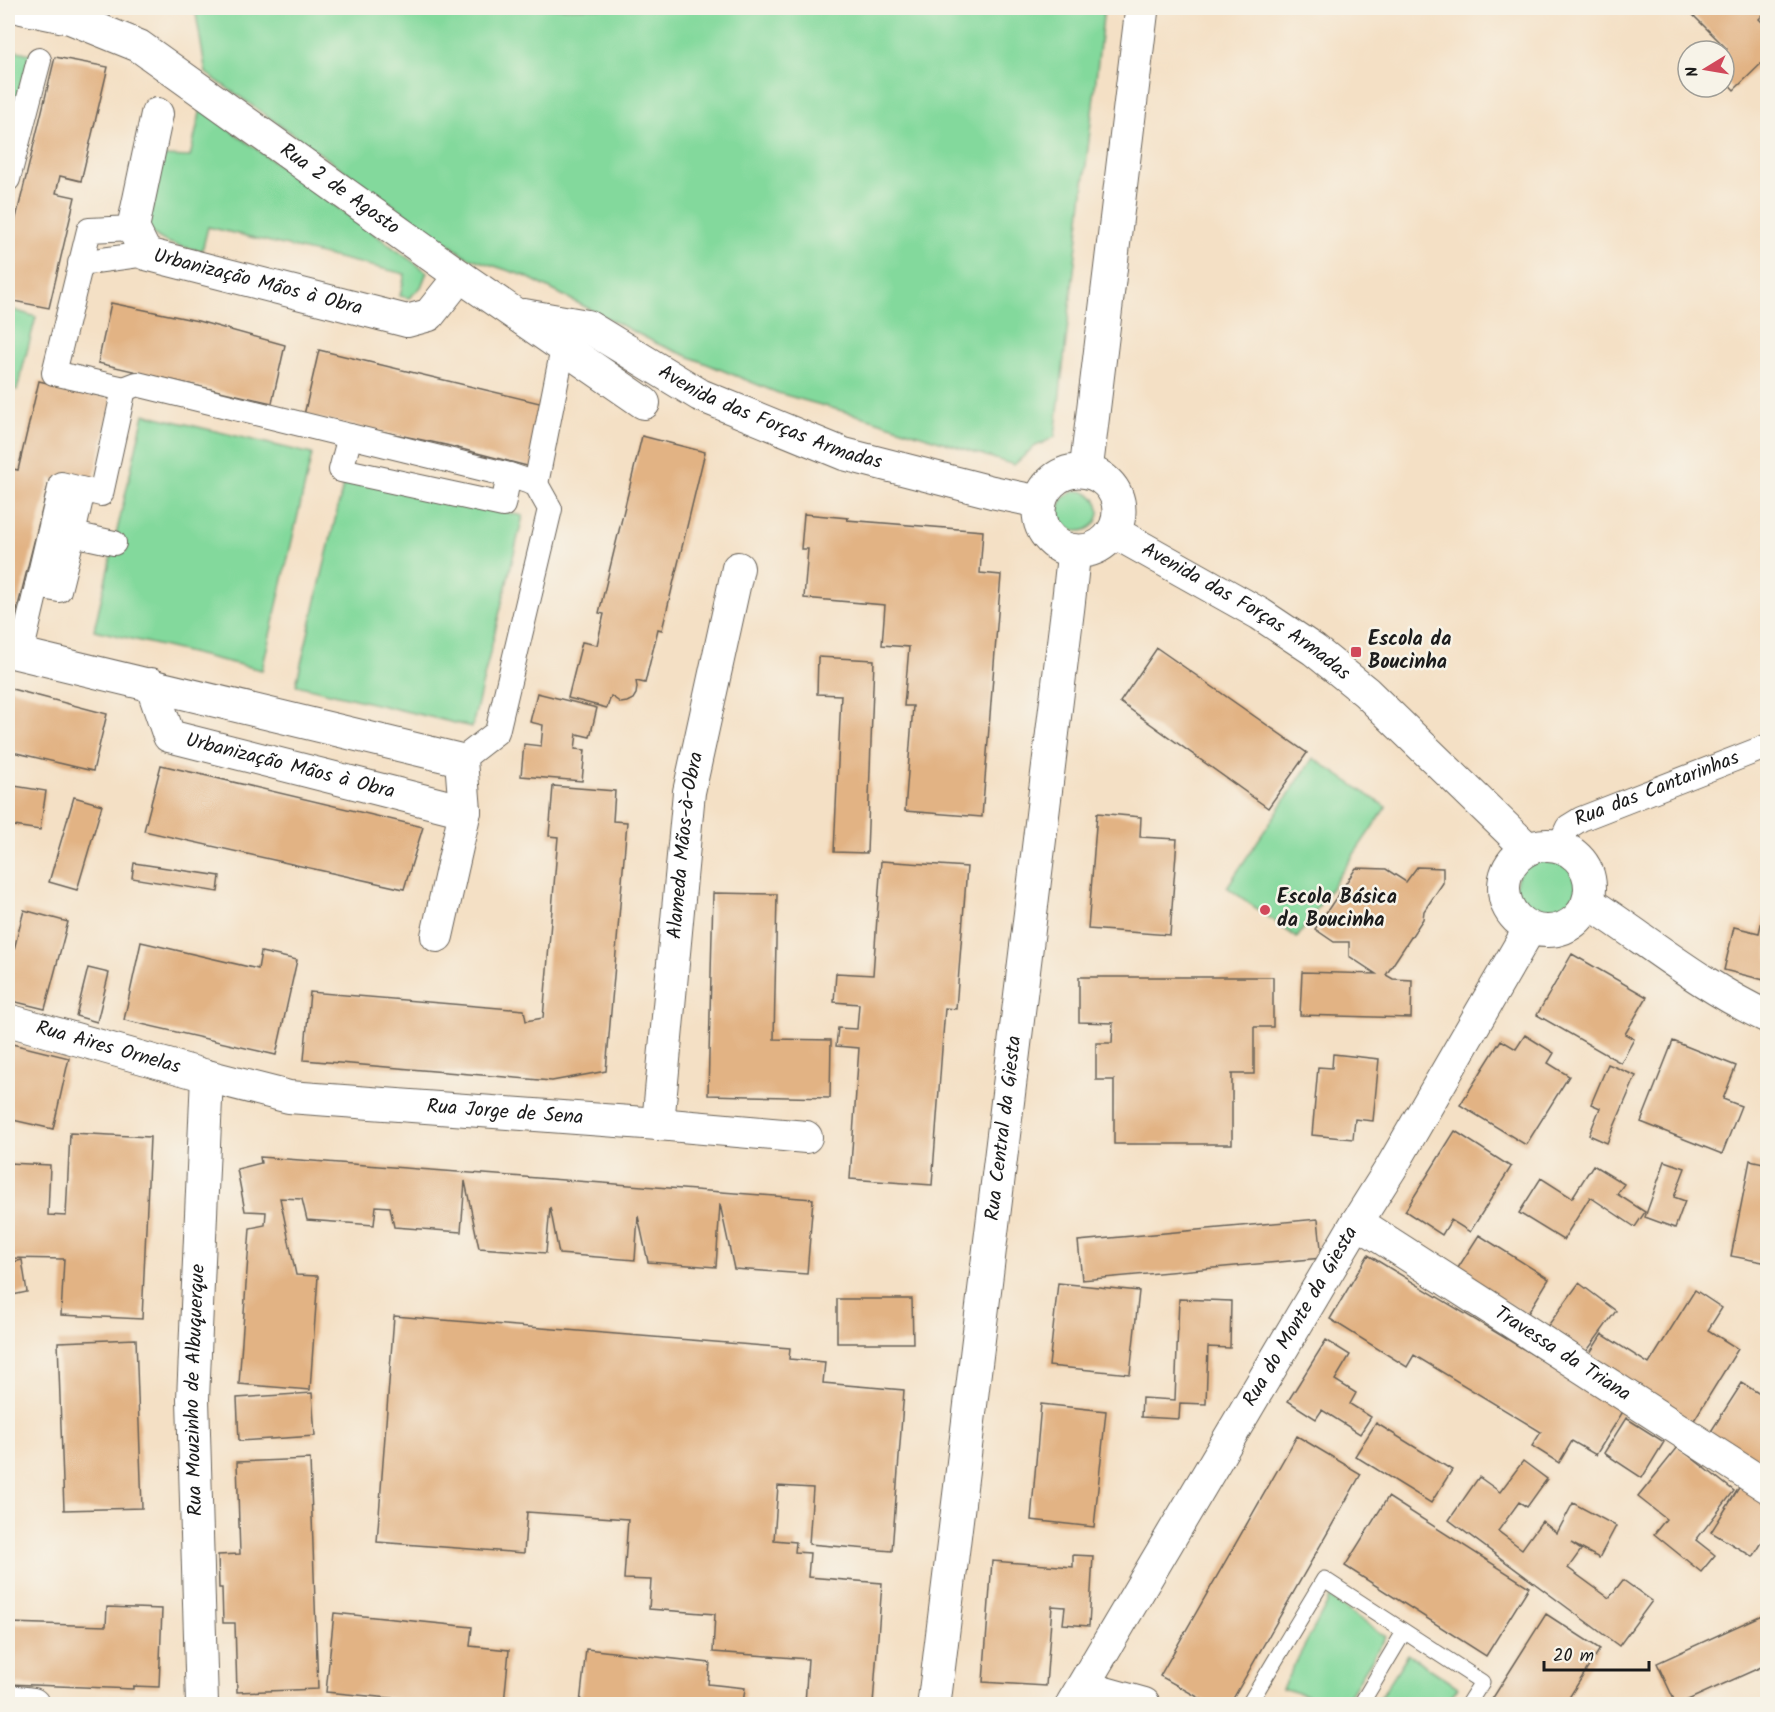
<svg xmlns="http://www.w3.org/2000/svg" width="1775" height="1712" font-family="Kalam,sans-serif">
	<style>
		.green { fill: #83d99c; stroke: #507a5c; stroke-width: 1.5 }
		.building { fill: #e2b384 }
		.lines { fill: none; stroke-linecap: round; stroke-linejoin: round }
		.service-casing { stroke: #686157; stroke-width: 17 }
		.pedestrian-casing { stroke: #686157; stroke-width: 26 }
		.minor-casing { stroke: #686157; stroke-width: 34 }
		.tertiary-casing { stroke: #686157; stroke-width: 35 }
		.service { stroke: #fff; stroke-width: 15 }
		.pedestrian { stroke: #fff; stroke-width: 24 }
		.minor { stroke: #fff; stroke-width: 32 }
		.tertiary { stroke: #fff; stroke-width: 33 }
		.poi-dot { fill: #d1495b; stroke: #f7f3e8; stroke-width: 2 }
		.labels { text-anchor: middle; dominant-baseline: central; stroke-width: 5; stroke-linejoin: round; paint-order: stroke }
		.street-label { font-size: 20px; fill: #1c1c1c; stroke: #f7f3e8 }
		.poi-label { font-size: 20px; font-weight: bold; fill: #1c1c1c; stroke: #f7f3e8; text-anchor: start }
	</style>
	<rect width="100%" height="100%" fill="#f7f3e8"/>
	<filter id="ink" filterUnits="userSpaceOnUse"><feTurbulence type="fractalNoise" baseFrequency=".0167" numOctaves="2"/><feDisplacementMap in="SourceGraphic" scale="12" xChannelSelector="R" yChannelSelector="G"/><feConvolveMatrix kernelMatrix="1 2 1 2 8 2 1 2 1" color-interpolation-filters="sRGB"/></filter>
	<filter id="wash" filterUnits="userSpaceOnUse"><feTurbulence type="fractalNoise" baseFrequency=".008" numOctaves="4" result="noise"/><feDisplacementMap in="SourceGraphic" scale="24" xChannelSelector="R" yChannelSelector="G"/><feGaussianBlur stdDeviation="1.35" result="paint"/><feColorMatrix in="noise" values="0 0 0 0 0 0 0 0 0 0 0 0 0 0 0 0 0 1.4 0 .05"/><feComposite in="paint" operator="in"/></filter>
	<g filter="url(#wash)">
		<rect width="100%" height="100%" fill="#f4e0c5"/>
		<path class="green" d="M195 8H1104L1055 437 1034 447 1014 465 871 419 778 393 658 344 525 276 467 257 206 73Z
			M8 49 31 54 15 122 8 120Z
			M201 109 427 272 421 287 409 298 400 296 405 274 208 227 202 251C180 246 161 245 147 227L164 156 190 157Z
			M8 308 36 317 17 390 8 387V333L12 329 8 321Z
			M144 414 312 454 262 670 94 630Z
			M346 473 523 516 472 727 296 685Z
			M1059 511a20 20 0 1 1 40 0a20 20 0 1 1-40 0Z
			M1313 758 1386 807 1297 938 1227 887Z
			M1516 887a31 31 0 1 1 62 0a31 31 0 1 1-62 0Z
			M1330 1598 1386 1637 1344 1704H1335L1282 1688Z
			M1408 1654 1458 1687 1446 1704H1376Z"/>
		<g id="blocks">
			<path class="building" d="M1699 8H1768V10L1759 19 1768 28V57L1734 90 1724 79V52L1727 49 1692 14Z
				M55 57 108 67 81 181 60 176 56 193 75 197 49 308 8 300V251Z
				M111 303 198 321 285 345 272 403 98 363Z
				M319 350 548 405 535 468 446 445 304 415Z
				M39 381 113 399 91 488 50 478 8 646V468L18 470Z
				M642 436 705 452 662 630 658 629 645 683 636 681 637 687 636 694 633 699 627 702 621 703 611 696 607 708 568 698 582 642 597 645 604 614 599 613Z
				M804 514 848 518 847 520 983 531 980 573 1001 575 982 817 905 811 913 706H904L909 647 882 645 885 605 804 598 808 549H801Z
				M1157 648 1307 753 1268 808 1120 702Z
				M818 657 874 660 867 853 834 852 841 695 817 694Z
				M8 688 107 714 93 771 8 751Z
				M537 693 597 708 590 737 577 734 575 749 585 750 582 781 521 776 524 744 541 746 543 725 530 722Z
				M161 765 423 827 404 889 144 831Z
				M8 785 46 791 40 830 8 825Z
				M553 786 615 791 613 821 627 822 606 1071 552 1081 304 1060 310 992 524 1010 526 1021 543 1018 558 837 549 836Z
				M74 797 102 805 77 890 49 882Z
				M1097 813 1141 817 1140 837 1177 839 1170 935 1088 929Z
				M881 861 967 867 956 1009 945 1008 932 1185 850 1179 859 1048 836 1046 838 1028 857 1029 859 1004 834 1002 836 973 873 975Z
				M134 863 220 876 218 892 132 878Z
				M1417 867 1443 868V883L1424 911 1423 919 1386 975 1393 979 1412 980 1411 1018 1300 1015 1302 972 1376 974 1349 956V942H1334L1315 929 1356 868 1386 869 1406 882Z
				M713 893 777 894 774 1039 831 1040 830 1098 708 1095Z
				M1767 899 1768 981 1724 970 1734 927 1759 933Z
				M24 910 68 922 45 1009 8 1000V973Z
				M141 942 258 969 261 952 297 960 276 1055 124 1020Z
				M1572 954 1647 997 1625 1034 1634 1039 1621 1063 1537 1015Z
				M88 968 109 973 97 1022 76 1016Z
				M1079 977H1273V1027H1254V1074H1232V1144H1114V1080H1096V1043H1112L1113 1023 1079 1022Z
				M1525 1035 1554 1053 1548 1063 1569 1076 1526 1145 1460 1105 1501 1040 1516 1049Z
				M1673 1041 1736 1066 1723 1099 1741 1106 1722 1154 1641 1122Z
				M8 1043 69 1058 53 1129 8 1119Z
				M1333 1054 1379 1059 1373 1121 1355 1119 1353 1139 1312 1135 1318 1067 1332 1068Z
				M1608 1064 1636 1076 1607 1143 1589 1135 1600 1108 1591 1104Z
				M1455 1131 1511 1167 1470 1232 1451 1220 1442 1235 1405 1211Z
				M70 1133 150 1137 142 1319 61 1315 64 1259 8 1258V1163L50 1165 48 1215 66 1216Z
				M260 1157 813 1199 807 1274 734 1269 720 1204 716 1267 648 1262 638 1216 635 1260 559 1254 550 1207 546 1253 479 1248 465 1181 461 1232 394 1227 390 1207 376 1206 374 1225 307 1220 302 1199 280 1198 296 1275 318 1276 310 1390 239 1384 250 1228 265 1225 266 1212 245 1211 237 1169 261 1163Z
				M1750 1160 1768 1164V1263L1731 1256Z
				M1665 1161 1685 1168 1674 1197 1685 1201 1675 1228 1645 1217Z
				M1593 1165 1624 1184 1617 1194 1645 1212 1635 1227 1590 1197 1563 1240 1519 1213 1541 1178 1572 1198Z
				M1318 1219 1322 1258 1082 1280 1078 1241Z
				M1479 1235 1549 1279 1527 1315 1456 1271Z
				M1368 1255 1624 1410 1596 1455 1572 1441 1559 1463 1532 1446 1541 1432 1414 1355 1407 1367 1330 1319Z
				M22 1260 27 1292 8 1296V1263Z
				M1058 1283 1139 1291 1130 1374 1049 1366Z
				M1579 1283 1616 1311 1584 1355 1547 1327Z
				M1695 1290 1722 1308 1708 1330 1738 1349 1693 1422 1588 1356 1602 1334 1649 1364Z
				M837 1299H912L913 1343H837Z
				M1179 1299 1231 1301 1230 1348 1208 1347 1206 1404 1180 1403 1179 1419 1141 1417 1142 1398 1175 1400Z
				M394 1316 790 1348 789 1359 825 1362 823 1383 904 1390 892 1551 809 1544 813 1488 778 1486 774 1540 796 1542 795 1552 810 1553 808 1577 882 1583 873 1704H805L808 1659 713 1652 715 1614 649 1609 651 1580 624 1579 628 1519 527 1512 524 1553 377 1542Z
				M136 1339 142 1508 64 1510 58 1342Z
				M1326 1340 1350 1355 1335 1380 1356 1393 1350 1404 1371 1417 1360 1434 1322 1410 1316 1419 1288 1401Z
				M1742 1383 1768 1399V1474L1708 1436Z
				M312 1393 315 1436 239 1441 237 1398Z
				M1041 1404 1106 1411 1094 1527 1031 1520Z
				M1626 1418 1664 1442 1642 1478 1604 1453Z
				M1376 1423 1452 1470 1431 1503 1355 1456Z
				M1297 1436 1361 1474 1230 1704H1210L1160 1676Z
				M1678 1447 1734 1491 1696 1540 1715 1555 1701 1572 1654 1534 1666 1519 1638 1497Z
				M310 1459 318 1689 237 1692 235 1623H223L222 1588H219L218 1555 240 1554 237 1462Z
				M1523 1461 1547 1479 1527 1507 1519 1502 1498 1531 1522 1549 1542 1521 1557 1533 1573 1503 1616 1526 1599 1558 1571 1543 1581 1550 1568 1568 1609 1598 1623 1580 1652 1601 1619 1646 1449 1520 1479 1477 1500 1492Z
				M1740 1486 1768 1503V1533L1753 1557 1711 1532Z
				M1388 1497 1529 1587 1486 1656 1345 1566Z
				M1073 1555 1093 1556 1089 1626 1063 1624 1065 1607 1052 1606 1046 1686 983 1682 992 1561 1073 1567Z
				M8 1588H11L10 1623 106 1626 107 1607 162 1609 159 1687 133 1686V1689L8 1684Z
				M334 1613 472 1627 470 1646 509 1650 504 1704H454L326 1692Z
				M1546 1614 1600 1649 1565 1704H1489Z
				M1764 1614 1768 1621V1664L1679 1704H1676L1657 1663Z
				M586 1649 710 1663 708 1684 745 1688 743 1704H580Z"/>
		</g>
	</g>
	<g filter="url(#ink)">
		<use href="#blocks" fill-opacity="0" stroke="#686157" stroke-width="1.5"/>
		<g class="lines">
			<defs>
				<path id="service" d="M1249 1704 1324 1579 1482 1682 1468 1704
					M1361 1704 1404 1632"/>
				<g id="pedestrian">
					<path d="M8 179 39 60"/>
					<path d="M80 263 146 254"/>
					<path d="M124 389 137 384 509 475 536 484 550 509 497 732 461 760"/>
					<path d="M350 436 341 470 503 505 509 475"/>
					<path d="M536 484 563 348"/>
					<path d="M73 534 83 490"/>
					<path d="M37 586 59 590 73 534 114 543"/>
					<path d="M21 654 61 484 101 494 124 389 54 373 89 230 133 228"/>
					<path id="s1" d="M1559 846 1568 827 1581 819 1768 746"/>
				</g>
				<g id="minor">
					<path id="s2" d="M22 8 70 18 139 46 460 276 644 403"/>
					<path id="s3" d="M157 114 133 228 146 254 407 321 429 315 460 276"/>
					<path id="s4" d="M524 315 587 326 700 395 844 454 992 492 1040 502"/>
					<path id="s5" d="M1114 532 1260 614 1314 650 1366 692 1528 849"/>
					<path d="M8 651 461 760 465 811 437 936"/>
					<path id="s6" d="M151 684 169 736 465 811"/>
					<circle cx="1547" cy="888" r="43"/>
					<path d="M1588 902C1648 941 1703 987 1768 1017"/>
					<path id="s7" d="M8 1020 207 1076 289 1097 658 1124 806 1137"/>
					<path id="s8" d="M658 1124 689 792 738 568"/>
					<path id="s9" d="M1357 1222 1768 1487"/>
					<path d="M1083 1687 1144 1704"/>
					<path d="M8 1701 33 1704"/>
					<path id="s10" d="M202 1704 193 1399 207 1076"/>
					<path id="s11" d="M1072 1704 1357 1222 1391 1168 1530 928"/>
				</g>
				<g id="tertiary">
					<path d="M1086 471 1142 8"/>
					<circle cx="1079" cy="511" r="40"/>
					<path id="s12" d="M934 1704 1068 606 1074 551"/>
				</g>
			</defs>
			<use href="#service" class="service-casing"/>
			<use href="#pedestrian" class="pedestrian-casing"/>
			<use href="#minor" class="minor-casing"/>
			<use href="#tertiary" class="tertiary-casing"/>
			<use href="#service" class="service"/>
			<use href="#pedestrian" class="pedestrian"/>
			<use href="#minor" class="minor"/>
			<use href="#tertiary" class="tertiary"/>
		</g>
	</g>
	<g class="poi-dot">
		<rect x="1350" y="646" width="12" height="12" rx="3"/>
		<circle cx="1265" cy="910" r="6"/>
	</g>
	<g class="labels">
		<g class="street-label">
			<text stroke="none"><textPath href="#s2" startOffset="370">Rua 2 de Agosto</textPath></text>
			<text stroke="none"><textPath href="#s3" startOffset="261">Urbanização Mãos à Obra</textPath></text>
			<text stroke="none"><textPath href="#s4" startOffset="270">Avenida das Forças Armadas</textPath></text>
			<text stroke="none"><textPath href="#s5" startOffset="154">Avenida das Forças Armadas</textPath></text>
			<text stroke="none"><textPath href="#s6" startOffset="180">Urbanização Mãos à Obra</textPath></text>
			<text stroke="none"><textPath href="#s1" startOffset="118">Rua das Cantarinhas</textPath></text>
			<text stroke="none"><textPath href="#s8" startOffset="280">Alameda Mãos-à-Obra</textPath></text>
			<text stroke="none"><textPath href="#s7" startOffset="104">Rua Aires Ornelas</textPath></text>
			<text stroke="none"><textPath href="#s7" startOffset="508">Rua Jorge de Sena</textPath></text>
			<text stroke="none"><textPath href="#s12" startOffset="580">Rua Central da Giesta</textPath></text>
			<text stroke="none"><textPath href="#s11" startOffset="450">Rua do Monte da Giesta</textPath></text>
			<text stroke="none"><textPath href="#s9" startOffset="244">Travessa da Triana</textPath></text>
			<text stroke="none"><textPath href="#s10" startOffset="314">Rua Mouzinho de Albuquerque</textPath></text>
		</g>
		<g class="poi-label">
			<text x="1368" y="640">Escola da<tspan x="1368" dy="23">Boucinha</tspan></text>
			<text x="1277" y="898">Escola Básica<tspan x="1277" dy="23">da Boucinha</tspan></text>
		</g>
	</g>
	<rect width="1775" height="1712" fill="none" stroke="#f7f3e8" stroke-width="30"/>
	<g transform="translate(1706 69) rotate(259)"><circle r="28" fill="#f7f3e8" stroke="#9f9d96" stroke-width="1.5"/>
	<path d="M0-4.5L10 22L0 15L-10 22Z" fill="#d1495b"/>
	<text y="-9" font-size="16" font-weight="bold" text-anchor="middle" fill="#1c1c1c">N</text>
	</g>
	<path d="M1544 1661v9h105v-9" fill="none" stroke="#1c1c1c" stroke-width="3"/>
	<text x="1553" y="1661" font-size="18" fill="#1c1c1c" stroke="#f7f3e8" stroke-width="4.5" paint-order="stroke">20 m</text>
</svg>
